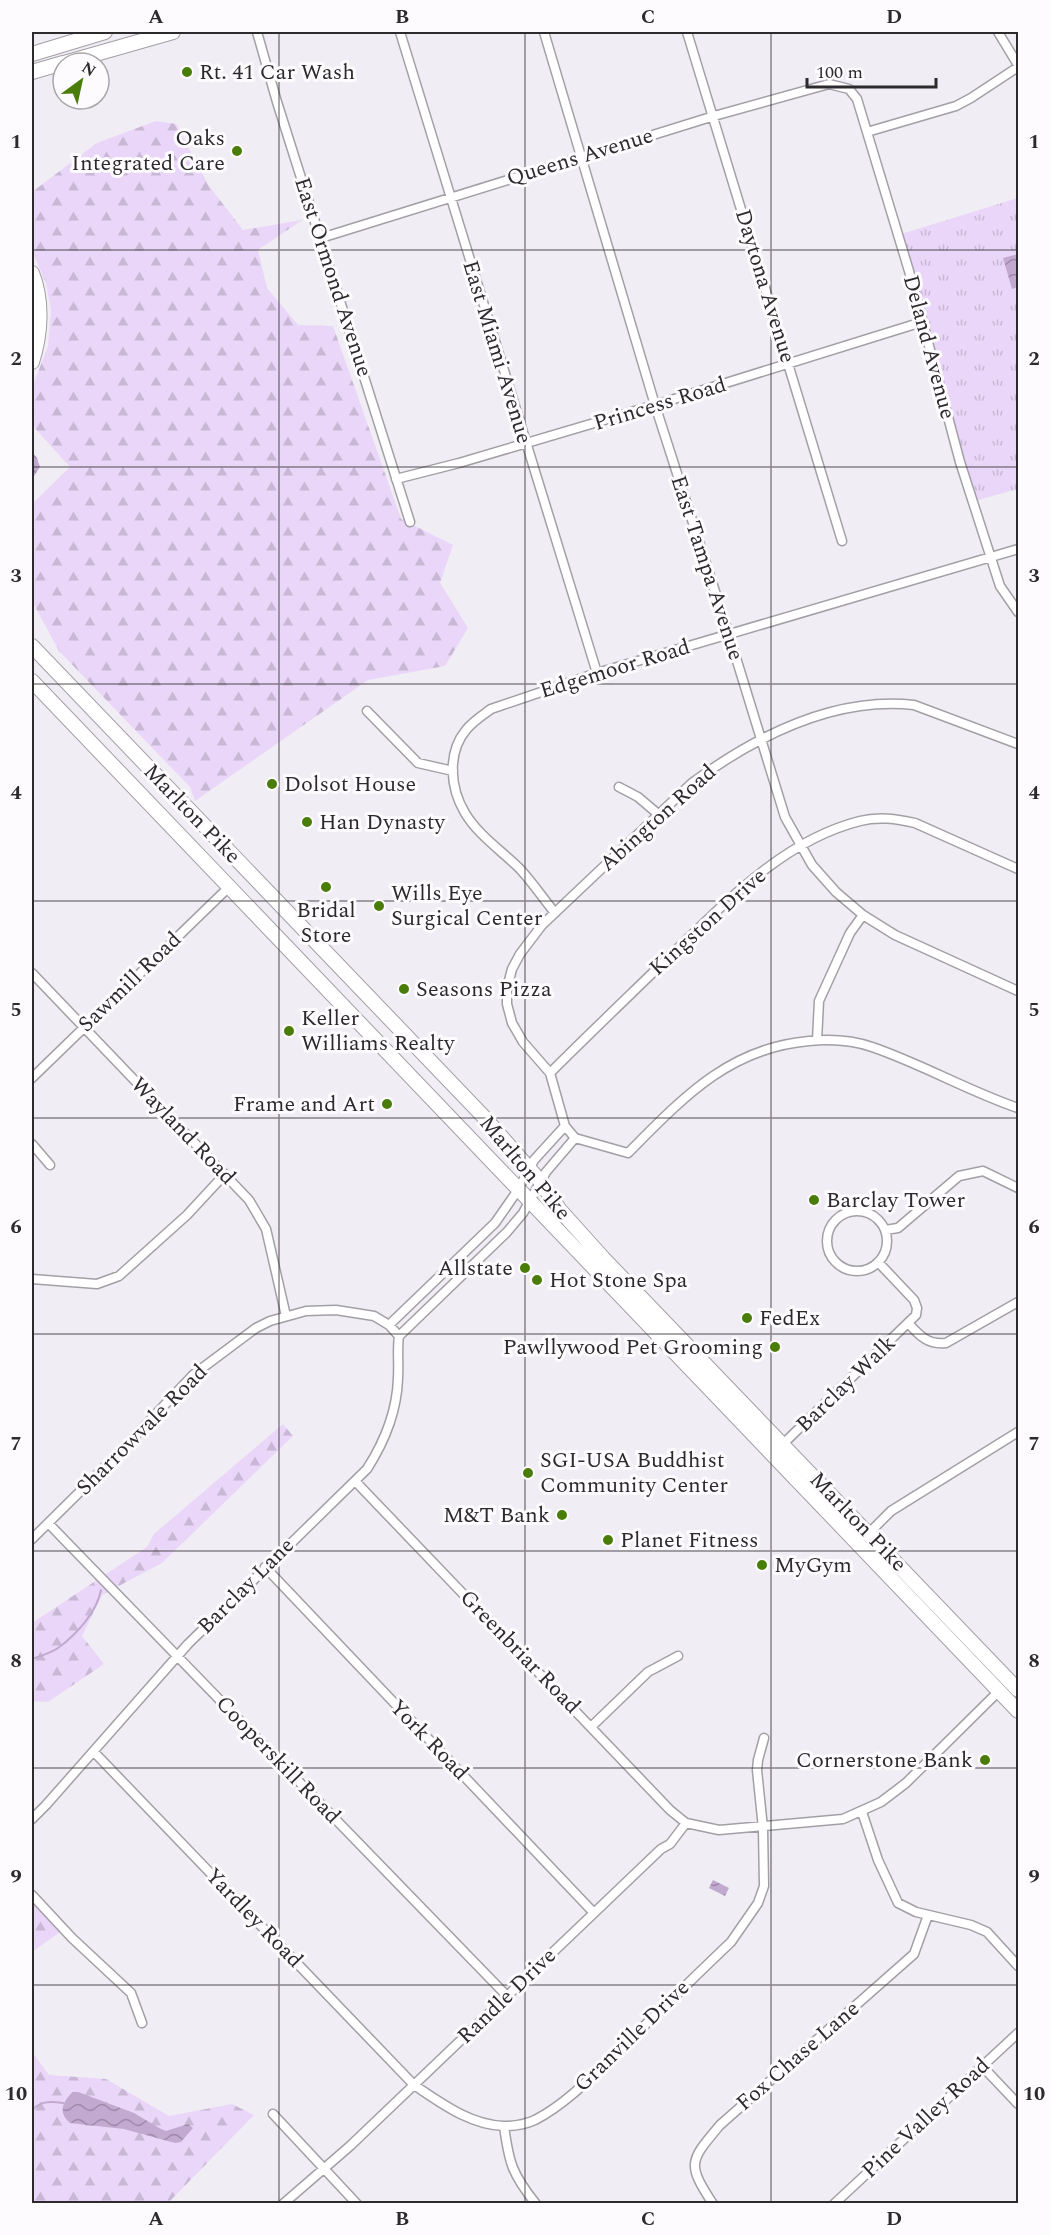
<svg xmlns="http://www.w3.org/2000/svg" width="1050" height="2235" font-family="Spectral,serif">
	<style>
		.forest { fill: url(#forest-firs) }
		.park { fill: url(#park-tufts) }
		.water { fill: url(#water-waves) }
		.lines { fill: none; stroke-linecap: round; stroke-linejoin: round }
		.stream { stroke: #c1a9d0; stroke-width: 2 }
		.minor-casing { stroke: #a39fa6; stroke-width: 11 }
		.primary-casing { stroke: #a39fa6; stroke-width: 16 }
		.trunk-casing { stroke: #a39fa6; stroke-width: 16 }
		.minor { stroke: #fff; stroke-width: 8 }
		.primary { stroke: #fff; stroke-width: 14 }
		.trunk { stroke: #fff; stroke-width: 14 }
		.grid { fill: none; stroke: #2c2a2d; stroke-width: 1.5; stroke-opacity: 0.55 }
		.poi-dot { fill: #4a7c08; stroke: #fdfbfe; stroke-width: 2 }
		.labels { text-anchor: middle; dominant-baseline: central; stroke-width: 6; stroke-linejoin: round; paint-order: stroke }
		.poi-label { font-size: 22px; fill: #2c2a2d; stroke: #fdfbfe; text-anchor: start }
		.street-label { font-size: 22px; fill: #2c2a2d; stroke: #fdfbfe }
		.neatline { fill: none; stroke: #2c2a2d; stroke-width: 2 }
		.grid-label { font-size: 20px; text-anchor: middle; font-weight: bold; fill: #2c2a2d }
	</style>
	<defs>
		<pattern id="forest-firs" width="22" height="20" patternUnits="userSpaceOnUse" patternTransform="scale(1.5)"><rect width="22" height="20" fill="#ead6f8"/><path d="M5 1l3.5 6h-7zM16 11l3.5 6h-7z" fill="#c9b8d5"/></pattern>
		<pattern id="park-tufts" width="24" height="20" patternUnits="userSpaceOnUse" patternTransform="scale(1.5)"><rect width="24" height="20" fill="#ead6f8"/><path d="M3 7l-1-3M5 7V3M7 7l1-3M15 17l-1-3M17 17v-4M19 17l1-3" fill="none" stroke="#c9b8d5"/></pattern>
		<pattern id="water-waves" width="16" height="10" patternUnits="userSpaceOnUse" patternTransform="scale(1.5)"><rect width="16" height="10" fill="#c1a9d0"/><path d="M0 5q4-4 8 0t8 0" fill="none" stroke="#9d8aa9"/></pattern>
	</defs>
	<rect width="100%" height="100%" fill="#f1edf4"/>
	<path class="forest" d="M156 121 176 124 209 186 243 230 302 220 258 250 267 288 298 325 333 326 401 519 453 545 440 583 468 628 445 666 368 680 195 801 190 787 59 651 32 601V504L70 467 32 425V388L48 346 51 310 46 283 32 251V192L97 143Z
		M283 1424 293 1436 162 1563 102 1595 82 1636 104 1664 48 1702 32 1701V1623L147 1547 154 1534Z
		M32 1891 63 1930 32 1952Z
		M32 2052 49 2075 106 2079 169 2116 232 2104 254 2115 168 2203H32Z"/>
	<path class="park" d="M1018 198V489L974 501 898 235Z"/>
	<path class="water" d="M1018 254V287L1012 289 1003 258Z
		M32 452 37 458 40 467 32 479Z
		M713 1880 729 1888 725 1896 709 1888Z
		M73 2092H78L134 2113 161 2129 166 2131 188 2124 193 2128 181 2142 175 2143 124 2129 70 2123C58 2113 62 2102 73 2092Z"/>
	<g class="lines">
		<path class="stream" d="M32 1659C40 1656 51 1653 58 1648 76 1635 97 1612 101 1590
			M32 2110C41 2101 50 2101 63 2103"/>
		<defs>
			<path id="minor" d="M257 32 277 102 410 522
				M400 32 597 673
				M544 32 655 405 729 635 785 817 812 865 836 892 863 915 895 935 1018 991
				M687 32 842 541
				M998 32 1018 65
				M867 132 956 106 971 98 1018 67
				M321 238 714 116 829 84 849 89 857 99 909 271 960 462 1000 586 1018 612
				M396 479 459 463 655 405 922 322
				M367 711 418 763 453 771
				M1018 744 914 705C833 696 756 736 692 783L542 925 520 954 512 969 507 988V1004L512 1023 523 1042 550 1073 565 1126 575 1138 628 1153C682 1099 728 1048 809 1041 829 1039 852 1040 872 1047 922 1064 968 1091 1018 1108
				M619 787 638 797 658 814
				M555 913C543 898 532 882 520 869 502 851 478 835 465 813 450 788 447 753 466 730 473 721 483 715 491 709L597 673 1018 549
				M32 973 249 1200 266 1229 286 1316
				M817 1040 819 1001 850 933 863 915
				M550 1073C590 1033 631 994 672 954 726 902 784 840 860 821 879 816 897 819 915 823L1018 869
				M32 1078 229 887
				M32 1144 50 1165
				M827 1241a30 30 0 1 1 60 0a30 30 0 1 1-60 0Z
				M885 1230 898 1228 959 1176 983 1171 1018 1188
				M32 1279 97 1284 119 1276 187 1215 225 1174
				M909 1324C920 1336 928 1345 946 1343L1018 1302
				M389 1325 495 1223 518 1190 534 1160 565 1126
				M399 1336 507 1232 523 1213 546 1172 575 1138
				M783 1444 916 1315 917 1308 914 1300 878 1262
				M355 1481 670 1810 686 1823 719 1830 843 1819 881 1802 906 1783 999 1691
				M48 1523 507 1996
				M869 1533 891 1511 1018 1432
				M32 1539 119 1453 193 1375 256 1328 270 1321 306 1311 336 1310 374 1316 389 1325 399 1336C397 1350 399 1363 398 1378 397 1412 385 1441 367 1469L188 1644 46 1805 32 1819
				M265 1567 594 1913
				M592 1726 648 1672 678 1656
				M94 1752 414 2085C441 2103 470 2125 504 2126 514 2126 526 2124 535 2120 568 2103 594 2074 619 2050 657 2014 694 1977 731 1942L758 1903 764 1886 763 1828 757 1770 758 1760 764 1738
				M862 1812 878 1860 898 1903 916 1912 971 1925 987 1932 1018 1966
				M32 1895 72 1938 131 1993 142 2023
				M982 2066 1018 2104
				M273 2114 357 2204
				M504 2126C509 2163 512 2174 536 2204
				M283 2204 350 2146 661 1849 670 1844 686 1823
				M713 2204C686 2163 690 2161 720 2125L914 1954 928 1915
				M834 2204 1018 2033"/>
			<path id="primary" d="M32 54 105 32
				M64 63 173 32
				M32 72 63 63"/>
			<path id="trunk" d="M32 273C43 301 41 334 32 362
				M32 646 483 1116 541 1182 559 1209 603 1258 1018 1690
				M32 681 1018 1711"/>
		</defs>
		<use href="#minor" class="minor-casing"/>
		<use href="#primary" class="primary-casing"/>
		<use href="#trunk" class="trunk-casing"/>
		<use href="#minor" class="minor"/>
		<use href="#primary" class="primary"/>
		<use href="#trunk" class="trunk"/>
	</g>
	<path class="grid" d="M279 32V2204M525 32V2204M771 32V2204M32 250H1018M32 467H1018M32 684H1018M32 901H1018M32 1118H1018M32 1334H1018M32 1551H1018M32 1768H1018M32 1985H1018"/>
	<g class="poi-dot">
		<circle cx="187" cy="72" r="6"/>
		<circle cx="237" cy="151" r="6"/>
		<circle cx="272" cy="784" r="6"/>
		<circle cx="307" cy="822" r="6"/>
		<circle cx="326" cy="887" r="6"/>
		<circle cx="379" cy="906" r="6"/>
		<circle cx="404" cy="989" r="6"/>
		<circle cx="289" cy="1031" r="6"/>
		<circle cx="387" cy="1104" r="6"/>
		<circle cx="814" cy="1200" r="6"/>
		<circle cx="525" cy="1268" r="6"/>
		<circle cx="537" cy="1280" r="6"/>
		<circle cx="747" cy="1318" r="6"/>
		<circle cx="775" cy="1347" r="6"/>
		<circle cx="528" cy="1473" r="6"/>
		<circle cx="562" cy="1515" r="6"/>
		<circle cx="608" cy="1540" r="6"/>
		<circle cx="762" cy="1565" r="6"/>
		<circle cx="985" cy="1760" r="6"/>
	</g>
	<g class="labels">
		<g class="poi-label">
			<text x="199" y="72">Rt. 41 Car Wash</text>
			<text x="225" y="138" text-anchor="end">Oaks<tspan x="225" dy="25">Integrated Care</tspan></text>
			<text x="284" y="784">Dolsot House</text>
			<text x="319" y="822">Han Dynasty</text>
			<text x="391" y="893">Wills Eye<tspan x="391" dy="25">Surgical Center</tspan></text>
			<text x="326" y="910" text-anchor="middle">Bridal<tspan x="326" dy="25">Store</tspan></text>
			<text x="416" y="989">Seasons Pizza</text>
			<text x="301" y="1018">Keller<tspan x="301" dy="25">Williams Realty</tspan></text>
			<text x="375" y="1104" text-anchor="end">Frame and Art</text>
			<text x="826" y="1200">Barclay Tower</text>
			<text x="513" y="1268" text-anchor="end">Allstate</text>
			<text x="549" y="1280">Hot Stone Spa</text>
			<text x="759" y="1318">FedEx</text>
			<text x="763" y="1347" text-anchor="end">Pawllywood Pet Grooming</text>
			<text x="540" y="1460">SGI-USA Buddhist<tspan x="540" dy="25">Community Center</tspan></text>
			<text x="550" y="1515" text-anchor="end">M&amp;T Bank</text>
			<text x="620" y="1540">Planet Fitness</text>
			<text x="774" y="1565">MyGym</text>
			<text x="973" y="1760" text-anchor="end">Cornerstone Bank</text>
		</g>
		<g class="street-label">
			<text transform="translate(580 157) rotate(-17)">Queens Avenue</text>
			<text transform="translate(333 277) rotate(72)">East Ormond Avenue</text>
			<text transform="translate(765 286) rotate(73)">Daytona Avenue</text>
			<text transform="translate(929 347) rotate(75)">Deland Avenue</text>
			<text transform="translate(497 352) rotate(73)">East Miami Avenue</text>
			<text transform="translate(660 404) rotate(-17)">Princess Road</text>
			<text transform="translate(707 568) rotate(72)">East Tampa Avenue</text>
			<text transform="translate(615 669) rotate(-17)">Edgemoor Road</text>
			<text transform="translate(192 814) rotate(46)">Marlton Pike</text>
			<text transform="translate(658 818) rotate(-42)">Abington Road</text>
			<text transform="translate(708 922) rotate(-42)">Kingston Drive</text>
			<text transform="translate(130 982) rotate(-44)">Sawmill Road</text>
			<text transform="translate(183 1131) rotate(46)">Wayland Road</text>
			<text transform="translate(525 1168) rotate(50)">Marlton Pike</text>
			<text transform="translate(846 1384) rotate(-44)">Barclay Walk</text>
			<text transform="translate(142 1430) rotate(-45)">Sharrowvale Road</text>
			<text transform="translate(858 1522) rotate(46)">Marlton Pike</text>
			<text transform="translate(246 1586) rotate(-45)">Barclay Lane</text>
			<text transform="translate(520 1652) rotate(46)">Greenbriar Road</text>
			<text transform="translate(429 1740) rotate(46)">York Road</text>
			<text transform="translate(278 1760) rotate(46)">Cooperskill Road</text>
			<text transform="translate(254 1918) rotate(46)">Yardley Road</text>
			<text transform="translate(507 1996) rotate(-44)">Randle Drive</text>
			<text transform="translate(632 2036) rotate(-44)">Granville Drive</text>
			<text transform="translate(798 2056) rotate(-41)">Fox Chase Lane</text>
			<text transform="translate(926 2118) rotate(-43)">Pine Valley Road</text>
		</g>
	</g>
	<rect width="1050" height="2235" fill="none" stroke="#fdfbfe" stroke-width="66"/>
	<g transform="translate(81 81) rotate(33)"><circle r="28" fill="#fdfbfe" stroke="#a9a7aa" stroke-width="1.5"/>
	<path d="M0-4.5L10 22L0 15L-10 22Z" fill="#4a7c08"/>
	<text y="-9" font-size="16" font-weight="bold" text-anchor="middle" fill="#2c2a2d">N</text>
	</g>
	<path d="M807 78v9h129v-9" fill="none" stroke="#2c2a2d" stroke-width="3"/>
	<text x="816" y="78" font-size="18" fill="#2c2a2d" stroke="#fdfbfe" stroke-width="4.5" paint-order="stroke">100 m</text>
	<rect x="33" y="33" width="984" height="2169" class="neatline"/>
	<g class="grid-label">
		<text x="156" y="23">A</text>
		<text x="402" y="23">B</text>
		<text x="648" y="23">C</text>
		<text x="894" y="23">D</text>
		<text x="16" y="148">1</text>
		<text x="1034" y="148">1</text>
		<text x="16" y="365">2</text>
		<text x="1034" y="365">2</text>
		<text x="16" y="582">3</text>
		<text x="1034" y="582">3</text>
		<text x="16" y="799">4</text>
		<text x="1034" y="799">4</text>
		<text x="16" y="1016">5</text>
		<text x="1034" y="1016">5</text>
		<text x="16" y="1233">6</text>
		<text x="1034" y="1233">6</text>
		<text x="16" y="1450">7</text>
		<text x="1034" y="1450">7</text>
		<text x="16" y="1667">8</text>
		<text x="1034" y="1667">8</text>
		<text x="16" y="1883">9</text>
		<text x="1034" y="1883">9</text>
		<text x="16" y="2100">10</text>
		<text x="1034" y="2100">10</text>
		<text x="156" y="2225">A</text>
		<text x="402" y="2225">B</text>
		<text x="648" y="2225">C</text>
		<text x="894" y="2225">D</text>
	</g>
</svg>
